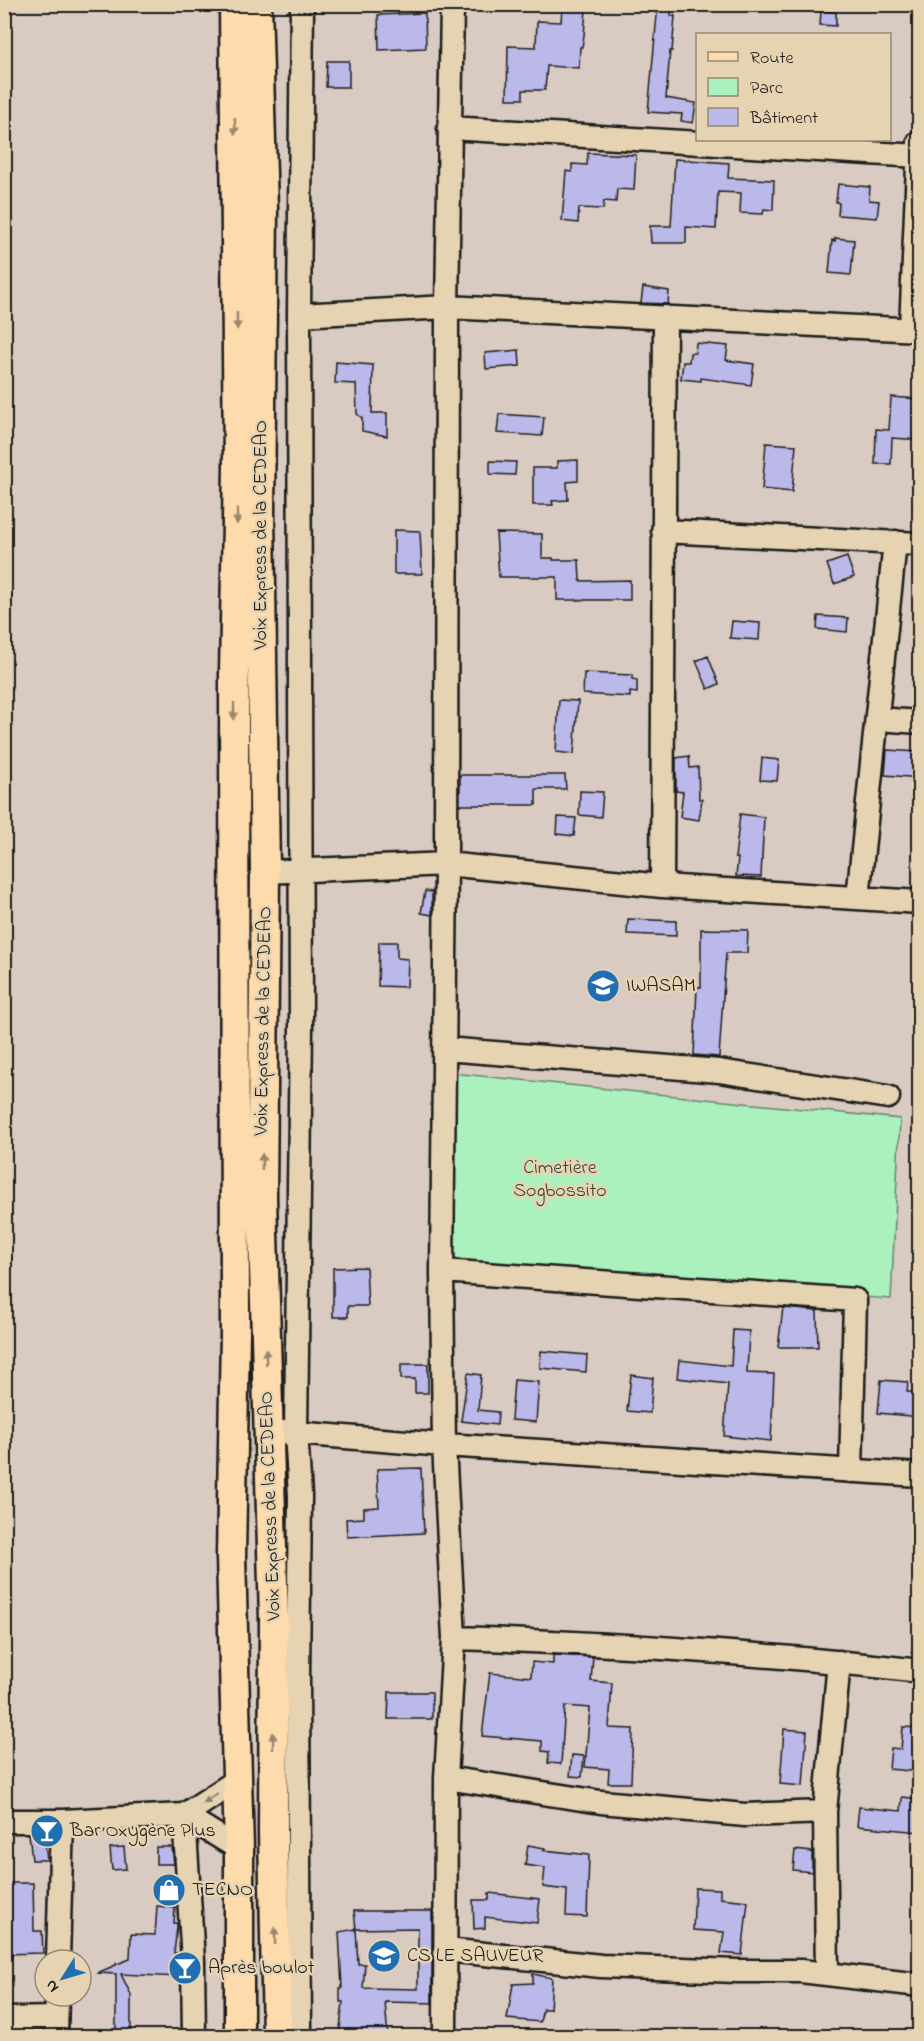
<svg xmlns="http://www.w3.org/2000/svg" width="924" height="2041" font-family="'Indie Flower',sans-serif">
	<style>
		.green { fill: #aaf1be; stroke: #63866d; stroke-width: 1.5 }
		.building { fill: #bbb8ea; stroke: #1c1c1c; stroke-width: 1.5; fill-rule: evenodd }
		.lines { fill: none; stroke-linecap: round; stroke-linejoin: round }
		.minor-casing { stroke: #1c1c1c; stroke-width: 27 }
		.major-casing { stroke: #1c1c1c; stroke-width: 33 }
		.minor { stroke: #e6d3b1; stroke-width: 22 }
		.major { stroke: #fedbac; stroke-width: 28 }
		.oneway { fill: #98856b }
		.oneway2 { fill: #8b816e }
		.labels { text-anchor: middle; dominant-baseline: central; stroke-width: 5; stroke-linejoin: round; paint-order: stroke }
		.street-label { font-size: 20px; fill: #1c1c1c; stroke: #e6d3b1 }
		.poi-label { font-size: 20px; fill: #1c1c1c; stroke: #e6d3b1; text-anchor: start }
		.park-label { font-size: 20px; fill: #38473c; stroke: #e6d3b1 }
	</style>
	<rect width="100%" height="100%" fill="#d9cbc2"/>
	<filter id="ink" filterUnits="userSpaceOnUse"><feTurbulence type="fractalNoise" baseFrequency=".0167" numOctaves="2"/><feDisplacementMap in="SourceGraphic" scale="12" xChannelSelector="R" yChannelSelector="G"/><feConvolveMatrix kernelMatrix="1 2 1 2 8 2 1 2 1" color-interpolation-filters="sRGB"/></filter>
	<g filter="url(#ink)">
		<path class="green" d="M452 1073 900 1119 891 1299 450 1268Z"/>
		<path class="building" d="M658 4 672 5 671 16H675L672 51H670L666 98 696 103 693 123 681 121 682 114 648 112Z
			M562 8 586 9 584 36 582 47H580L579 68 547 66 545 90H523V99H507L508 46 536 47 537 21 561 22Z
			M821 11 836 12V26L820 25Z
			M425 13 426 48 379 50 378 15Z
			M327 61H349V87H326Z
			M588 153 636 155 634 190 617 189 616 202 604 201 603 209 579 208 578 223 562 221 566 171 572 172V164L587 165Z
			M675 159 729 163 728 178 774 180 773 210 764 209 763 214 740 213 741 193 718 192 716 229 686 227V243H651L650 226H671Z
			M838 184 870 187 869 200 879 201 877 218 838 215 839 203 836 202Z
			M835 238 854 240 851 275 829 273 832 240 835 241Z
			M643 287 669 291 668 304 641 303Z
			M696 343 728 346 726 360 754 364 751 385 701 378V381L681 379 683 362H689L690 353H695Z
			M519 350 520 366 486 369 485 353Z
			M336 362 373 365 372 413H387V436L362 431V418L357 414 356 384 335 383Z
			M891 397 920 399V440L892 438 891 464H875L876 429 889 430Z
			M499 414 544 417 542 436 497 433Z
			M766 443 796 445 792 492 762 489Z
			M578 460V481L567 482 568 500 552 501 553 505H533V468H557V461Z
			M490 461 516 462 515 475 490 474Z
			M394 530 420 531 422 574H394Z
			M496 533 542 534V558H553V560H579L580 581 630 580V600H557V577H499Z
			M847 557 854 577 834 584 827 564Z
			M818 616 848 618 847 632 817 629Z
			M732 621 760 623 759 640 730 638Z
			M708 656 719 684 708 689 696 661Z
			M584 673 632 675V679L637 680V693L630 692V697L583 694Z
			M559 700 578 701 574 754 556 752Z
			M887 750 920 752V778L885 775Z
			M689 756 690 768 698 767 699 799H702L699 820 680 817 683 792 676 791V758Z
			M762 758 779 760 777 781 760 780Z
			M460 775H565L566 789H536V805H460Z
			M580 791 603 792 601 817 579 815Z
			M740 814 764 817 761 877 736 876 738 858H735Z
			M558 817 576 818 574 836 557 834Z
			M425 891 432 892V915L421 913Z
			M628 919 676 921V936L627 934Z
			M701 929 748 930 747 953H726L719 1057 694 1055 697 987H701Z
			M379 942H397V958L408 959 407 987 378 986Z
			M366 1267 368 1306H348V1317H333V1268Z
			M783 1308 817 1311 818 1347H778Z
			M733 1330 749 1331 747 1373 774 1374 771 1441 724 1436 728 1384 677 1378 679 1360 731 1366Z
			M541 1351 587 1355 586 1372 540 1368Z
			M401 1364H428V1393H415V1379H401Z
			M468 1373 481 1375 478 1410 498 1412 497 1425 461 1421Z
			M631 1375 653 1378 650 1413 627 1411Z
			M514 1380 539 1382 536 1422 511 1420Z
			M881 1380 908 1382 907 1392H920V1417L878 1413Z
			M421 1468 424 1533 347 1537 346 1519 364 1518V1508L379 1507 377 1469Z
			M553 1655 593 1657 591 1681 612 1683 609 1728 633 1729 631 1783H608L609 1769 585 1767 590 1708 565 1706 561 1764 548 1763 549 1752 542 1751V1741L482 1736 490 1673 531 1677 532 1662 553 1664Z
			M389 1692H432V1719H388Z
			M903 1727 920 1728V1772L889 1769 891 1748 901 1749Z
			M784 1729 807 1731 803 1786 780 1784Z
			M572 1755 584 1756 582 1777 570 1776Z
			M902 1797 920 1799V1832L857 1826 859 1807 901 1811Z
			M29 1834H44L47 1860H32Z
			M528 1845 545 1848 544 1850 589 1855 587 1917 566 1916 567 1890 543 1887 545 1868 525 1865Z
			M124 1847 126 1869 112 1870 110 1848Z
			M156 1847H172L174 1864H156Z
			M795 1850 812 1852V1872L793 1870Z
			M9 1883H33L34 1931H42L43 1953 4 1954V1887H9Z
			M695 1888 720 1889V1898L748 1901 742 1955 721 1953 724 1932 693 1930Z
			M489 1893 540 1899 537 1923 485 1917V1928L474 1929 473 1900H489Z
			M157 1906 175 1908 174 1923H177V1927L174 1953H179V1977L121 1974 131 1995V2037H116V1974L97 1973 116 1965V1962L117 1964 130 1959 131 1934 155 1935Z
			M354 1911H432V2003L385 2002 388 2037H339L343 2002H340V1988H342L339 1932 356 1929ZM418 1928V1989L363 1988 365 1964H358L356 1929Z
			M533 1974 552 1978 550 2009H543L540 2022 507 2019 513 1984 533 1983Z"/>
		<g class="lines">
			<defs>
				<path id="minor" d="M449 128 919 156
					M299 315 447 307 920 330
					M911 329 919 142
					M663 531 920 544
					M877 719 920 722
					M265 872 446 864 662 886 920 902
					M662 886 665 317
					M858 898 895 542
					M445 1049 719 1071 888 1097
					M442 1271 855 1300 851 1471
					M282 1432 444 1445 920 1475
					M454 1638C609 1643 765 1653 920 1671
					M446 1778 601 1802 745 1815 825 1812
					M184 1815 193 1961 194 2036
					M184 1815 239 1849
					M4 1821H62L184 1815 236 1781
					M446 1950 601 1966 737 1971H801L920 1985
					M58 1960 62 1821
					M827 1974 825 1812 839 1662
					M4 2019 56 2018
					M56 2036 57 1996
					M300 2036 298 1679 300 1495 296 1432 301 1027 299 315 302 4
					M445 2036 446 1778 454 1638 444 1445 442 1271 446 864 447 307 452 4"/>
				<path id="major" d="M234 4 238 468 234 673 235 1332 231 1557 239 1849V2036
					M257 4 263 209 260 513 265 872 262 1197 274 1619 273 1832 277 2036"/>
			</defs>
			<use href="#minor" class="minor-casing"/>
			<use href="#major" class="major-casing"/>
			<use href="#minor" class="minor"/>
			<use href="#major" class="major"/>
		</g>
		<defs><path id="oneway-solid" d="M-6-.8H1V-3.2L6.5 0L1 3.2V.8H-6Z" transform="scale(1.5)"/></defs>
		<g class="oneway">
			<use href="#oneway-solid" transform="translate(235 126) rotate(89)"/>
			<use href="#oneway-solid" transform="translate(237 321) rotate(89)"/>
			<use href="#oneway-solid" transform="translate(237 516) rotate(91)"/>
			<use href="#oneway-solid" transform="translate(234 711) rotate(90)"/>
			<use href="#oneway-solid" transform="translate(262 1162) rotate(-89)"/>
			<use href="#oneway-solid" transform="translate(266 1357) rotate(-92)"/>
			<use href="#oneway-solid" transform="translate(273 1741) rotate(-90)"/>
			<use href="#oneway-solid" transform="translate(275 1936) rotate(-91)"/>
		</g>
		<use class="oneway2" href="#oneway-solid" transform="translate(210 1798) rotate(147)"/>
	</g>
	<defs>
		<symbol id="school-disc" viewBox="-11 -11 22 22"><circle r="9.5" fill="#1f6fb2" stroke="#e6d3b1"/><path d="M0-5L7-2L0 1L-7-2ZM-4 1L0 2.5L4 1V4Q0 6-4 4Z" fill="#fff"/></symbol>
		<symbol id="bar-disc" viewBox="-11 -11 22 22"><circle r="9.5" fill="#1f6fb2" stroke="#e6d3b1"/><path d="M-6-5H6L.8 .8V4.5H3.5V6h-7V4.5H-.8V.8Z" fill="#fff"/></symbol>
		<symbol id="shop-disc" viewBox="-11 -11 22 22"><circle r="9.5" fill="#1f6fb2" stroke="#e6d3b1"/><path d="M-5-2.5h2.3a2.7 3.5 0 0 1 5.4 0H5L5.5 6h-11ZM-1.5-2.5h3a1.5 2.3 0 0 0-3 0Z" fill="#fff"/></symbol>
	</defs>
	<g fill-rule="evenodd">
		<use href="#school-disc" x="584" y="967" width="38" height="38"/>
		<use href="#bar-disc" x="28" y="1812" width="38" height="38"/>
		<use href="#shop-disc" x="150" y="1871" width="38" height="38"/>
		<use href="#school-disc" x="365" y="1937" width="38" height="38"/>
		<use href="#bar-disc" x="166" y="1949" width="38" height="38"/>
	</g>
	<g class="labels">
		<g class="street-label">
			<text transform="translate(261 535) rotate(-90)">Voix Express de la CEDEAO</text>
			<text transform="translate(264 1021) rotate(-89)">Voix Express de la CEDEAO</text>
			<text transform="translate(271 1506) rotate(-92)">Voix Express de la CEDEAO</text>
		</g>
		<g class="poi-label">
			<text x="626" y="986">IWASAM</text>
			<text x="70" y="1831">Bar Oxygène Plus</text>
			<text x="192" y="1890">TECNO</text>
			<text x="407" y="1956">CS LE SAUVEUR</text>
			<text x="208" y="1968">Après boulot</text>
		</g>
		<g class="park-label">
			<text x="560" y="1168">Cimetière<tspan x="560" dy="23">Sogbossito</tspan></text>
		</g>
	</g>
	<rect width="924" height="2041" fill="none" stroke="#e6d3b1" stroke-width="24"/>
	<rect x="12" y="12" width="900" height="2017" fill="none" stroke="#1c1c1c" stroke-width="2" filter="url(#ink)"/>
	<rect x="696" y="33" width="195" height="108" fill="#e6d3b1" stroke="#958a75" stroke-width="1.5"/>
	<rect x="708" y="52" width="30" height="9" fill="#fedbac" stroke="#958a75" stroke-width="1.5"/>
	<text x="750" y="63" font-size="18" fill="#1c1c1c">Route</text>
	<rect x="708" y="78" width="30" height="18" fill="#aaf1be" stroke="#958a75" stroke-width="1.5"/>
	<text x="750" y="93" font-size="18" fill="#1c1c1c">Parc</text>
	<rect x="708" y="108" width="30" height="18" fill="#bbb8ea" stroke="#958a75" stroke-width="1.5"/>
	<text x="750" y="123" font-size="18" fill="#1c1c1c">Bâtiment</text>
	<g transform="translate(63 1978) rotate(233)"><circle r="28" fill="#e6d3b1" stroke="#958a75" stroke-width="1.5"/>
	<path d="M0-4.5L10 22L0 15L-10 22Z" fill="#1f6fb2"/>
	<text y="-9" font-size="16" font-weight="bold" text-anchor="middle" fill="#1c1c1c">N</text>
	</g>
</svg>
